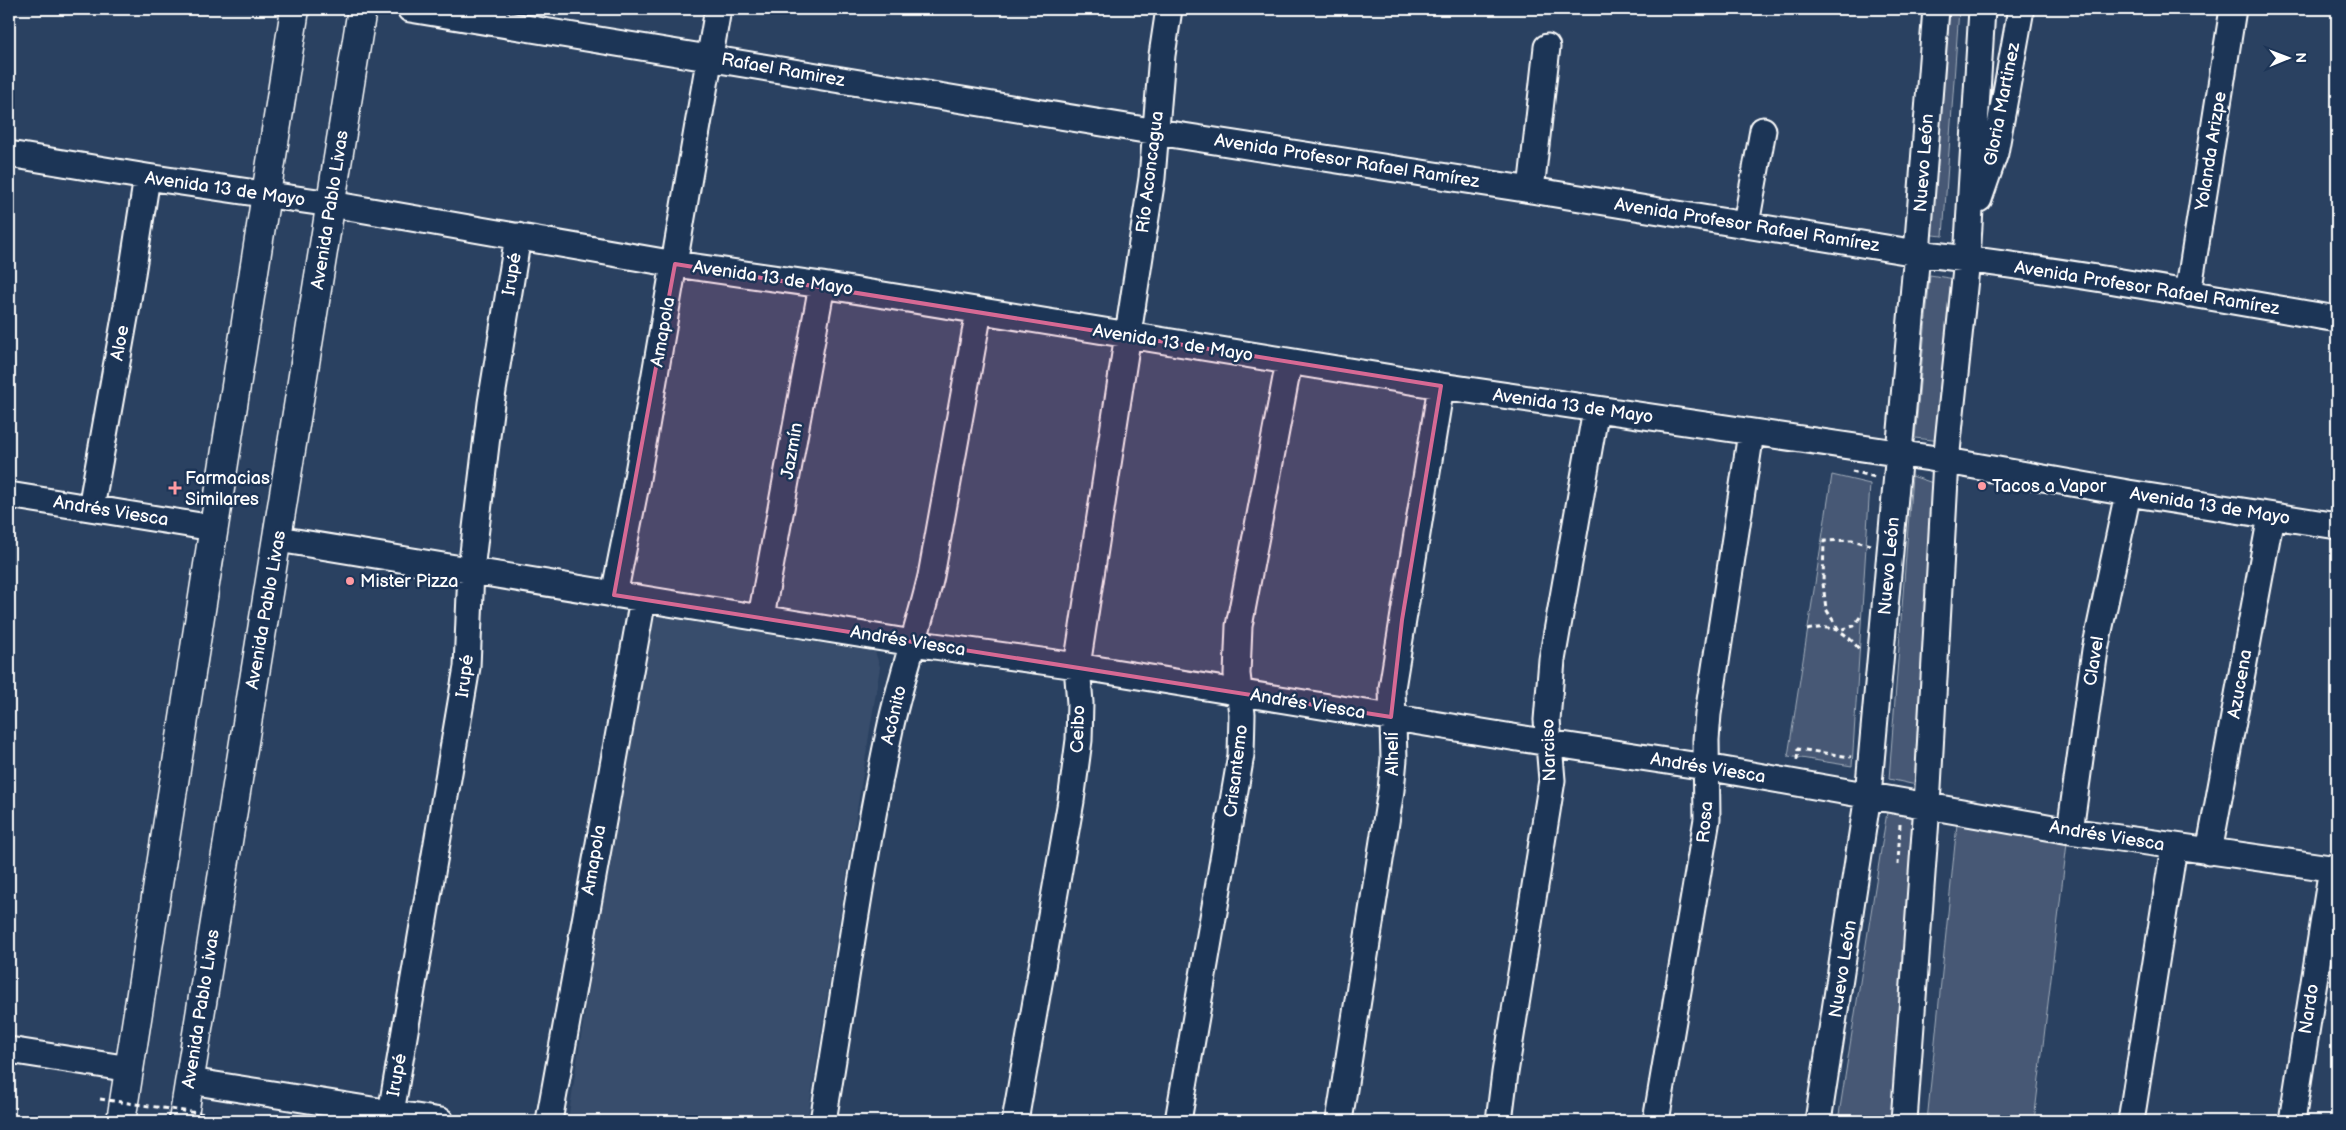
<svg xmlns="http://www.w3.org/2000/svg" width="2346" height="1130" font-family="'Balsamiq Sans',sans-serif">
	<style>
		.built { fill: #394e6c }
		.green { fill: #465975; stroke: #a2acba }
		.lines { fill: none; stroke-linecap: round; stroke-linejoin: round }
		.minor-casing { stroke: #fff; stroke-width: 29 }
		.major-casing { stroke: #fff; stroke-width: 31 }
		.path { stroke: #fff; stroke-width: 3; stroke-dasharray: 5 4; stroke-linecap: butt }
		.minor { stroke: #1d3557; stroke-width: 25 }
		.major { stroke: #1d3557; stroke-width: 28 }
		.path-bridge { stroke: #fff; stroke-width: 3; stroke-dasharray: 5 4; stroke-linecap: butt }
		.marked { fill: #d76994; fill-opacity: 0.2; stroke: #d76994; stroke-width: 4; stroke-linejoin: round }
		.poi-dot { fill: #ff9aa2; stroke: #1d3557; stroke-width: 2 }
		.labels { text-anchor: middle; dominant-baseline: central; stroke-width: 5; stroke-linejoin: round; paint-order: stroke }
		.street-label { font-size: 18px; fill: #fff; stroke: #1d3557 }
		.poi-label { font-size: 18px; fill: #fff; stroke: #1d3557; text-anchor: start }
	</style>
	<rect width="100%" height="100%" fill="#2a4161"/>
	<filter id="ink" filterUnits="userSpaceOnUse"><feTurbulence type="fractalNoise" baseFrequency=".02" numOctaves="2"/><feDisplacementMap in="SourceGraphic" scale="10" xChannelSelector="R" yChannelSelector="G"/><feConvolveMatrix kernelMatrix="1 2 1 2 8 2 1 2 1" color-interpolation-filters="sRGB"/></filter>
	<g filter="url(#ink)">
		<path class="built" d="M658 616 875 652 880 667 807 1121H612L569 1114 645 622Z"/>
		<path class="green" d="M1941 9H1959L1943 236 1923 234Z
			M1930 275 1955 279 1941 441 1915 438Z
			M1832 475 1870 484 1852 766 1788 756Z
			M1912 476 1939 485 1925 787 1889 779Z
			M1887 812 1925 820 1899 1121H1838Z
			M1957 824 2067 843 2034 1121H1927Z"/>
		<g class="lines">
			<defs>
				<path id="minor" d="M410 9 1157 132 1531 190 1917 253C2057 269 2198 295 2337 319
					M9 154 147 177 331 204 675 264 822 285 1441 386 1930 458 2128 493 2337 526
					M1531 190 1547 47
					M1979 199 1995 153 2021 9
					M1746 224 1763 130
					M2188 294 2233 9
					M9 495 213 528
					M91 508 127 306 147 177
					M278 539 913 643 1077 666 1549 743 1706 767 2070 831 2337 869
					M614 595 635 490 718 9
					M761 617 822 285
					M2070 831 2095 650 2128 493
					M2209 852 2271 516
					M9 1050 130 1069
					M190 1081 441 1121
					M391 1113 467 667 471 570 491 403 518 236
					M549 1121 643 599
					M823 1121C845 991 862 859 890 729 901 677 919 628 931 576L979 311
					M1015 1121 1071 801 1079 740 1080 703 1077 666 1152 178 1162 55 1169 9
					M1178 1121 1241 755 1242 714 1237 674 1239 626 1289 362
					M1339 1121 1391 790 1394 759 1392 688 1441 386
					M1499 1121 1505 1073 1552 780 1547 720 1552 660 1596 409
					M1656 1121 1707 819 1706 740 1708 714 1751 433
					M1818 1121 1868 795 1917 253 1936 9
					M1904 1121 1927 805 1946 461 1967 259 1982 9
					M2131 1121 2174 847
					M2292 1121 2332 868"/>
				<path id="major" d="M121 1121 295 9
					M183 1121 362 9"/>
			</defs>
			<use href="#minor" class="minor-casing"/>
			<use href="#major" class="major-casing"/>
			<path class="path" d="M1852 471 1875 477
				M1860 617 1854 626 1839 630 1826 609 1823 583 1824 541 1852 540 1870 545
				M1807 630C1831 624 1843 629 1859 649
				M1797 760 1798 749 1851 757
				M1898 865 1900 824
				M226 1121V1117"/>
			<use href="#minor" class="minor"/>
			<use href="#major" class="major"/>
			<path class="path-bridge" d="M100 1099 226 1117"/>
		</g>
	</g>
	<path class="marked" d="M675 264 1441 386 1402 620 1391 717 614 595Z"/>
	<g class="poi-dot">
		<circle cx="1982" cy="486" r="5"/>
		<path d="M172.5 480.5h5v5h5v5h-5v5h-5v-5h-5v-5h5z"/>
		<circle cx="350" cy="581" r="5"/>
	</g>
	<g class="labels">
		<g class="street-label">
			<text transform="translate(783 70) rotate(10)">Rafael Ramirez</text>
			<text transform="translate(2002 104) rotate(-79)">Gloria Martinez</text>
			<text transform="translate(2211 151) rotate(-81)">Yolanda Arizpe</text>
			<text transform="translate(1347 161) rotate(9)">Avenida Profesor Rafael Ramírez</text>
			<text transform="translate(1924 163) rotate(-86)">Nuevo León</text>
			<text transform="translate(1150 172) rotate(-83)">Río Aconcagua</text>
			<text transform="translate(225 189) rotate(8)">Avenida 13 de Mayo</text>
			<text transform="translate(330 210) rotate(-81)">Avenida Pablo Livas</text>
			<text transform="translate(1747 225) rotate(9)">Avenida Profesor Rafael Ramírez</text>
			<text transform="translate(512 274) rotate(-81)">Irupé</text>
			<text transform="translate(773 278) rotate(8)">Avenida 13 de Mayo</text>
			<text transform="translate(2147 288) rotate(9)">Avenida Profesor Rafael Ramírez</text>
			<text transform="translate(663 332) rotate(-80)">Amapola</text>
			<text transform="translate(120 343) rotate(-80)">Aloe</text>
			<text transform="translate(1173 343) rotate(9)">Avenida 13 de Mayo</text>
			<text transform="translate(1573 406) rotate(8)">Avenida 13 de Mayo</text>
			<text transform="translate(792 451) rotate(-80)">Jazmín</text>
			<text transform="translate(2210 506) rotate(9)">Avenida 13 de Mayo</text>
			<text transform="translate(111 511) rotate(9)">Andrés Viesca</text>
			<text transform="translate(1889 566) rotate(-85)">Nuevo León</text>
			<text transform="translate(266 610) rotate(-80)">Avenida Pablo Livas</text>
			<text transform="translate(908 641) rotate(9)">Andrés Viesca</text>
			<text transform="translate(2094 661) rotate(-81)">Clavel</text>
			<text transform="translate(465 676) rotate(-83)">Irupé</text>
			<text transform="translate(2240 684) rotate(-80)">Azucena</text>
			<text transform="translate(1308 704) rotate(9)">Andrés Viesca</text>
			<text transform="translate(894 715) rotate(-77)">Acónito</text>
			<text transform="translate(1078 729) rotate(-88)">Ceibo</text>
			<text transform="translate(1549 750) rotate(-92)">Narciso</text>
			<text transform="translate(1392 754) rotate(-90)">Alhelí</text>
			<text transform="translate(1708 768) rotate(9)">Andrés Viesca</text>
			<text transform="translate(1236 771) rotate(-83)">Crisantemo</text>
			<text transform="translate(1705 822) rotate(-85)">Rosa</text>
			<text transform="translate(2107 836) rotate(9)">Andrés Viesca</text>
			<text transform="translate(594 860) rotate(-80)">Amapola</text>
			<text transform="translate(1843 969) rotate(-81)">Nuevo León</text>
			<text transform="translate(201 1009) rotate(-81)">Avenida Pablo Livas</text>
			<text transform="translate(2309 1009) rotate(-81)">Nardo</text>
			<text transform="translate(397 1075) rotate(-80)">Irupé</text>
		</g>
		<g class="poi-label">
			<text x="185" y="478">Farmacias<tspan x="185" dy="21">Similares</tspan></text>
			<text x="1992" y="486">Tacos a Vapor</text>
			<text x="360" y="581">Mister Pizza</text>
		</g>
	</g>
	<rect width="2346" height="1130" fill="none" stroke="#1d3557" stroke-width="30"/>
	<rect x="15" y="15" width="2316" height="1100" fill="none" stroke="#fff" stroke-width="2" filter="url(#ink)"/>
	<g transform="translate(2288 58) rotate(89)" stroke="#1d3557" stroke-width="4" paint-order="stroke">
	<path d="M0-4L9 19L0 12L-9 19Z" fill="#ffffff"/>
	<text y="-8" font-size="14" font-weight="bold" text-anchor="middle" fill="#ffffff">N</text>
	</g>
</svg>
